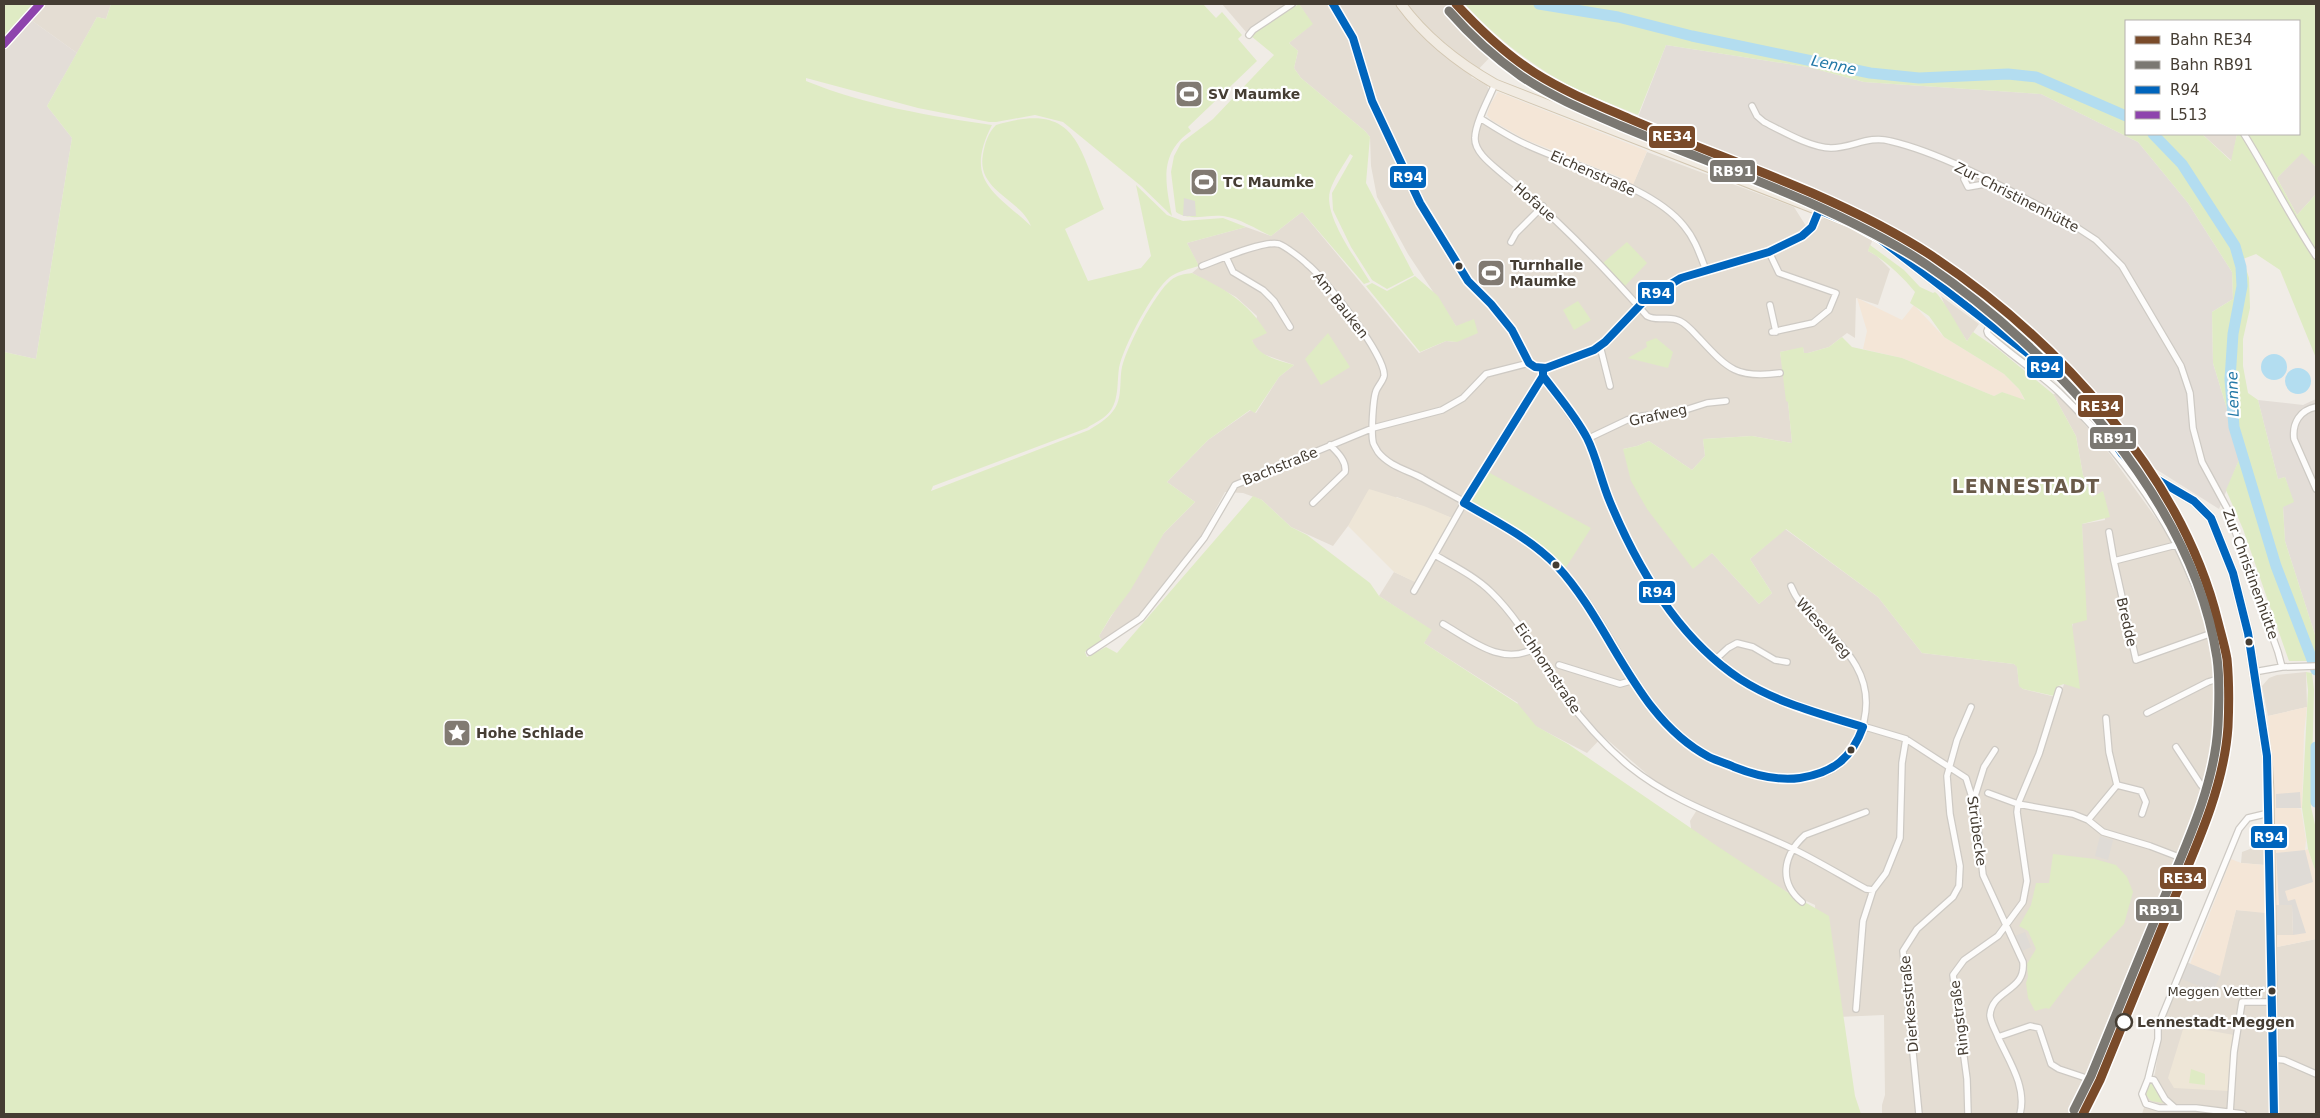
<svg xmlns="http://www.w3.org/2000/svg" width="2320" height="1118" font-family="'DejaVu Sans',sans-serif">
	<style>
		.residential { fill: #e4ddd3 }
		.commercial { fill: #f4e6d7 }
		.industrial { fill: #e3ddd7 }
		.education { fill: #eee6d7 }
		.green { fill: #dfebc4; fill-rule: evenodd }
		.parking { fill: #dfdbd6 }
		.water { fill: #b3ddf0 }
		.lines { fill: none; stroke-linecap: round; stroke-linejoin: round }
		.river { stroke: #b3ddf0; stroke-width: 11 }
		.minor-casing { stroke: #cecac4; stroke-width: 8 }
		.primary-casing { stroke: #d3c7b2; stroke-width: 11 }
		.minor { stroke: #fdfcfb; stroke-width: 5.5 }
		.primary { stroke: #f1ebe2; stroke-width: 9 }
		.bus-1-casing { stroke: #fff; stroke-width: 11 }
		.bus-2-casing { stroke: #fff; stroke-width: 11 }
		.bus-1 { stroke: #0065bd; stroke-width: 8 }
		.bus-2 { stroke: #8e44ad; stroke-width: 8 }
		.rail-1-casing { stroke: #fff; stroke-width: 12 }
		.rail-2-casing { stroke: #fff; stroke-width: 12 }
		.rail-1 { stroke: #7a4b2a; stroke-width: 9 }
		.rail-2 { stroke: #7b7872; stroke-width: 9 }
		.bus-dot { fill: #453d33; stroke: #fff; stroke-width: 2 }
		.stop-dot { fill: #fff; stroke: #453d33; stroke-width: 2.5 }
		.labels { text-anchor: middle; dominant-baseline: central; stroke-width: 4.5; stroke-linejoin: round; paint-order: stroke }
		.bus-label { font-size: 13px; fill: #453d33; stroke: #fff; text-anchor: end }
		.poi-label { font-size: 14px; font-weight: bold; fill: #453d33; stroke: #fff; text-anchor: start }
		.street-label { font-size: 14px; fill: #453d33; stroke: #fff }
		.stop-label { font-size: 14px; font-weight: bold; fill: #453d33; stroke: #fff; text-anchor: start }
		.water-label { font-size: 15px; font-style: italic; fill: #2278a7; stroke: #fff }
		.district-label { font-size: 19px; font-weight: bold; letter-spacing: 1px; fill: #695a49; stroke: #fff }
		.line-badge { stroke: #fff; stroke-width: 2 }
		.badge-label { font-size: 14px; text-anchor: middle; font-weight: bold; fill: #fff }
	</style>
	<rect width="100%" height="100%" fill="#f0ece6"/>
	<path class="residential" d="M44 4H111L106 19 97 17 77 53 31 20Z
		M1222 4H1287L1246 32Z
		M1299 4H1449L1496 51 1471 77 1487 85 1489 91 1477 119 1506 137 1619 185 1630 191 1647 152 1794 207 1806 226 1814 230 1820 219 1825 218 1857 230 1873 239 1868 251 1877 256 1890 269 1878 305 1856 298 1855 338 1847 333 1829 347 1808 353H1804L1803 348 1780 352 1788 401 1792 443 1752 436 1703 439 1705 456 1692 470 1649 441 1637 446 1623 449 1693 568 1712 553 1759 604 1772 593 1750 559 1785 529 1878 597 1922 653 2014 664 2017 666 2019 685 2023 689 2060 698 2064 684 2083 551 2082 524 2105 520 2103 491 2093 498 2083 475 2076 436 2053 394H2057L2074 412 2109 453 2161 525 2179 556 2211 636 2217 644 2222 674 2220 725 2209 782 2197 817 2094 1078 2072 1114H1882V1105L1885 1095 1884 1015 1815 1018 1817 943 1815 905 1787 892 1692 835 1690 821 1700 805 1656 782 1603 736 1587 753 1510 713 1518 703 1424 643 1431 630 1379 596 1394 572 1420 584 1456 521 1452 518 1397 497 1348 526 1333 546 1291 527 1262 500 1243 493 1225 492 1198 542 1146 608 1134 620 1103 642 1099 636 1150 554 1164 533 1195 502 1167 482 1208 440 1251 410 1256 413 1279 377 1294 365 1263 354 1255 348 1252 340 1257 316 1236 297 1192 273 1199 267 1187 243 1246 227 1271 236 1302 212 1419 353 1446 341 1457 342 1456 326 1408 254 1377 197 1371 166 1370 137 1365 131 1301 78 1294 68 1298 51 1289 43 1312 24Z
		M2202 134H2237L2232 161Z
		M2302 152 2316 167V194L2297 215 2277 178Z
		M1907 247 1970 287 2007 319 2002 327 1905 253Z
		M1941 296 1979 324 1967 341 1947 311Z
		M2306 672 2307 707 2268 716 2262 686 2269 678 2277 675Z
		M2254 827 2265 828V865L2241 863 2242 852 2250 849Z
		M2276 905H2292L2293 935 2277 947 2316 939V1114H2142L2155 1073 2163 1021 2186 962 2219 976 2236 910 2276 913Z"/>
	<path class="commercial" d="M1498 92 1647 151 1633 185 1622 178 1524 139 1491 120 1487 115 1490 105Z
		M1857 298 1902 320 1914 305 1944 337 2004 374 2019 389 2025 401 2002 392 1994 396 1902 358 1863 349 1867 331Z
		M2307 707 2304 732 2302 808 2296 809H2301L2306 840 2305 850 2308 849 2316 873V939L2277 947V935H2293L2292 905H2276L2275 809 2268 716Z
		M2231 859 2241 863 2265 865V913L2236 910 2220 976 2190 964Z"/>
	<path class="industrial" d="M31 20 77 53 47 106 72 138 36 359 4 352V50Z
		M1666 45 1808 67 1864 82 2041 94 2138 142 2188 203 2232 272 2233 299 2212 312 2213 363 2241 455 2219 509 2132 454 2100 408 2052 358 1970 287 1849 214 1635 125Z
		M2316 399V638L2285 541 2283 506 2293 502 2285 477 2278 479 2258 400 2303 405Z"/>
	<path class="education" d="M1369 489 1424 506 1452 518 1415 582 1394 572 1348 526Z
		M2184 1026 2234 1035 2229 1091 2174 1088 2168 1078Z"/>
	<path class="green" d="M4 4H33L4 38Z
		M111 4H1203L1216 18 1222 12 1242 35 1238 39 1257 61 1188 127 1191 131C1159 153 1165 182 1172 216L1141 186 1063 122 1035 115 996 122H989L918 108 806 78V81C865 105 929 116 992 125 964 180 993 191 1031 226 1020 198 976 191 983 154 985 143 988 133 996 125 1078 100 1079 148 1104 209L1065 229 1088 281 1141 268 1151 256 1136 185 1167 215 1183 221 1223 218 1246 227 1187 243 1199 266C1189 269 1178 271 1170 277 1153 290 1123 347 1119 368 1117 381 1119 398 1111 410 1106 418 1094 423 1087 428L933 486 931 491 1089 430C1097 425 1107 419 1113 411 1123 399 1119 381 1122 367 1127 346 1155 293 1171 280 1177 275 1185 274 1192 273 1225 289 1247 301 1267 333L1252 340C1259 357 1278 360 1294 365L1279 377 1255 413 1250 410 1208 440 1167 482 1195 502 1164 533 1130 591 1111 616 1099 636 1103 642 1085 652 1087 657 1106 647 1117 653 1253 496 1262 500 1291 527 1307 535 1370 583 1379 596 1432 630 1424 643 1518 704 1536 726 1568 744 1717 846 1787 892 1829 916 1855 1096 1861 1114H4V352L36 359 72 138 47 106 97 17 106 19Z
		M1299 4 1313 24 1289 43 1298 51 1294 68 1301 78 1365 131 1370 137 1366 183 1414 275 1387 289 1372 280 1351 247 1333 210 1332 193 1353 156 1350 154C1344 164 1333 180 1330 191 1323 216 1358 261 1370 282L1364 284 1302 212 1271 236C1256 229 1239 218 1223 216 1206 214 1191 222 1176 212L1171 172 1174 156 1181 143 1213 119 1274 55 1251 36 1253 33Z
		M1465 4H2316V167L2302 153 2277 178 2297 215 2316 194 2315 250 2300 228 2264 160 2259 162 2297 230 2316 259V358L2280 270 2256 254 2243 259 2249 278 2250 308 2243 339V366L2248 393 2258 400 2278 479 2285 477 2294 502 2283 507 2285 541 2316 638V661H2289L2243 529 2226 490 2241 455 2213 363 2212 312 2233 299 2232 272 2188 203 2138 142 2041 94 1864 82 1808 67 1666 45 1638 115C1617 106 1595 98 1574 88 1534 68 1495 37 1465 4ZM2126 21H2299V134H2237L2231 161 2202 134H2126Z
		M1627 242 1647 263 1625 286 1603 263Z
		M1870 245 1904 270 1920 287 1933 293 1935 292C1942 297 1960 330 1967 341L1973 332 1998 349 2053 394 2076 436 2083 475 2092 497 2103 491 2110 517 2082 524 2087 620 2072 624 2080 689 2064 684 2058 686 2054 696 2023 689 2019 686 2017 667 2014 664 1922 653 1878 597 1786 529 1750 559 1772 593 1759 604 1712 553 1693 569 1647 509 1631 481 1623 449 1637 446 1649 441 1692 470 1705 456 1703 439 1752 436 1792 443 1788 402 1786 401 1780 352 1803 347 1804 353H1808L1829 347 1842 337 1852 347 1902 358 1994 396 2002 392 2025 400 2019 389 2004 374 1944 337 1929 316 1910 303 1915 292C1904 278 1884 259 1868 251Z
		M1415 276 1438 296 1456 326 1474 319 1478 333 1457 342 1446 341 1420 352 1366 286 1372 283 1387 291Z
		M1578 301 1591 320 1574 330 1563 310Z
		M2007 319 2052 358 2046 360 2002 327Z
		M1328 333 1350 367 1321 385 1305 359Z
		M1656 338 1673 352 1668 368 1628 358 1647 347 1646 342Z
		M1488 472 1591 528 1565 569 1541 547 1471 503Z
		M2306 672 2312 673 2314 690 2311 807 2316 829V873L2308 849 2302 808 2308 690Z
		M2053 854 2095 859 2116 865 2127 877 2133 892 2124 924 2068 984 2049 1009 2046 1008 2035 1011 2028 998 2026 983 2028 977 2027 964 2036 949 2028 931 2019 926 2031 905 2036 883H2049Z
		M2191 1069 2205 1074V1085L2189 1083Z
		M2148 1083H2155L2164 1099V1103L2151 1101 2146 1095Z"/>
	<path class="parking" d="M1184 198 1195 201 1196 216H1183Z
		M2300 792 2301 808H2276V794Z
		M2100 836 2113 840 2108 860 2095 856Z
		M2305 850 2313 882 2285 891 2288 901 2295 899 2306 933 2293 935 2292 905H2279L2276 853Z
		M2025 932 2031 947 2022 951 2015 936Z
		M2186 962 2220 976 2213 992 2180 978Z"/>
	<path class="water" d="M2261 367a13 13 0 1 1 26 0a13 13 0 1 1-26 0Z
		M2285 381a13 13 0 1 1 26 0a13 13 0 1 1-26 0Z"/>
	<g class="lines">
		<path class="river" d="M1539 4 1618 17 1692 36 1870 73 1919 78 2008 74 2036 77 2126 116
			M2153 134 2182 164 2235 246 2241 267 2242 286 2233 334 2230 379 2234 427 2276 566 2316 670
			M2316 747V802"/>
		<defs>
			<path id="minor" d="M1333 4 1353 38 1372 101 1420 203 1468 281 1491 304 1512 330 1529 363 1535 367 1546 368 1594 350 1605 342 1646 299 1681 278 1769 252 1802 236 1812 227 1819 210
				M1249 35 1253 30 1292 4
				M1495 84C1489 98 1475 123 1475 138 1474 153 1495 167 1505 176 1557 218 1603 266 1647 316 1657 322 1669 315 1680 321 1688 325 1694 333 1700 339 1728 369 1737 379 1780 373
				M1752 106 1757 116 1764 122C1782 131 1811 148 1831 148 1852 148 1869 135 1890 141 1946 154 2012 192 2064 219L2096 240 2122 266 2181 366 2190 393 2193 428 2202 462 2227 508 2278 652 2282 667
				M1480 118C1494 127 1508 136 1523 143 1570 166 1651 185 1684 226 1695 239 1700 255 1706 270
				M2244 134C2269 174 2290 217 2316 256
				M1970 172 1964 179 1968 187 1991 183
				M1511 242 1516 233 1543 206
				M1769 252 1779 273 1836 293 1829 310 1813 323 1772 332
				M1226 257 1233 272 1263 290 1274 301 1290 327
				M1202 266C1218 260 1264 240 1279 244 1285 246 1302 259 1307 264 1324 277 1387 357 1384 376 1383 381 1378 386 1376 391 1373 399 1371 433 1373 442 1373 444 1377 450 1378 452 1389 466 1407 470 1422 478 1463 502 1508 523 1544 553 1624 621 1632 740 1746 771 1766 777 1788 780 1808 777 1840 773 1858 751 1864 721 1874 677 1848 651 1819 622 1808 611 1797 602 1791 586
				M1770 305 1776 332
				M1990 325 1987 331 1988 334C2010 355 2037 371 2059 392 2103 435 2146 488 2175 542 2190 571 2201 602 2215 632L2220 647 2224 677 2223 726 2210 792 2095 1081 2075 1114
				M1600 346 1610 386
				M1543 369V376L1587 439 1611 506 1642 568 1658 596 1690 636 1740 679 1769 694 1822 714 1906 739 1966 778 1976 810 1983 875 2023 962C2026 992 1992 989 1990 1015 1990 1022 1996 1031 1998 1037
				M2316 407C2300 410 2292 423 2294 439L2316 489
				M1587 439 1627 420 1643 416 1682 411 1707 403 1726 401
				M1313 503 1345 472C1347 461 1337 452 1330 445
				M2109 532 2114 561 2136 660 2215 632
				M1435 555C1454 566 1476 577 1491 592 1522 622 1539 659 1563 694 1582 720 1604 745 1629 766 1678 806 1737 822 1793 849 1818 861 1842 876 1866 889L1873 890
				M2114 561 2176 545
				M1414 591 1464 503 1543 376
				M1443 624C1471 640 1502 667 1535 648
				M1090 652 1141 618 1204 538 1235 485 1373 428 1442 410 1463 398 1486 374 1529 363
				M1716 659 1728 648 1737 643 1753 647 1775 660 1787 662
				M1559 665 1620 684 1634 680
				M2254 672 2282 667 2316 666
				M2147 713 2208 682 2224 677
				M2106 718 2109 752 2117 785
				M2176 747 2201 785 2210 792
				M1988 793 2018 804 2073 814 2088 820 2103 832 2150 846 2184 859
				M1974 799 1984 767 1995 750
				M2088 820 2117 785 2141 791 2146 802 2142 814
				M1802 902C1778 882 1783 855 1805 835L1866 812
				M1856 1009 1863 921 1873 890 1886 873 1900 838 1902 763 1906 739
				M2273 1059 2284 1060 2316 1074
				M2148 1079 2158 1039V1026L2239 829 2248 818 2269 813
				M2174 1107 2165 1099 2154 1080 2148 1079 2142 1094 2146 1104 2159 1108H2196L2243 1114
				M2230 1113 2234 1052 2242 1002H2272
				M1919 1114 1903 951 1917 929 1953 897 1959 886 1960 866 1950 814 1947 776 1957 740 1971 707
				M1968 1114 1967 1079 1953 975 1964 960 1998 936 2023 902 2027 881 2017 812 2018 804 2039 754 2059 690
				M2020 1114C2027 1087 2009 1061 1998 1037L2030 1026 2039 1028 2051 1064 2059 1069 2095 1081"/>
			<path id="primary" d="M1401 4C1426 38 1458 63 1495 84L1851 223 1880 239 2066 383 2097 417 2122 454 2134 466 2194 501 2211 518 2233 573 2248 633 2267 756 2269 791 2274 1114
				M4 44 40 4"/>
		</defs>
		<use href="#minor" class="minor-casing"/>
		<use href="#primary" class="primary-casing"/>
		<use href="#minor" class="minor"/>
		<use href="#primary" class="primary"/>
		<defs>
			<path id="bus-1" d="M1333 4 1353 38 1372 101 1420 203 1468 281 1491 304 1512 330 1529 363 1535 367 1546 368 1594 350 1605 342 1646 299 1681 278 1769 252 1802 236 1812 227 1819 210
				M1819 210 1851 223 1880 239 2066 383 2097 417 2122 454 2134 466 2194 501 2211 518 2233 573 2248 633 2267 756 2274 1114
				M1543 369V376C1558 396 1575 415 1587 438 1597 458 1601 481 1610 502 1638 569 1678 638 1740 679 1777 703 1821 714 1863 727
				M1464 503C1497 522 1531 539 1557 566 1612 625 1635 718 1709 757 1717 761 1726 763 1734 767 1754 775 1778 781 1800 778 1833 773 1852 758 1863 727
				M1464 503 1543 376"/>
			<path id="bus-2" d="M4 44 40 4"/>
		</defs>
		<use href="#bus-1" class="bus-1-casing"/>
		<use href="#bus-2" class="bus-2-casing"/>
		<use href="#bus-1" class="bus-1"/>
		<use href="#bus-2" class="bus-2"/>
		<defs>
			<path id="rail-1" d="M1456 4C1480 30 1505 54 1535 73 1565 92 1598 105 1630 119 1690 145 1752 167 1812 193 1853 211 1894 231 1932 256 2056 339 2182 474 2218 622 2221 634 2225 647 2227 659 2229 680 2229 705 2228 727 2224 788 2195 849 2171 906 2147 964 2124 1022 2100 1080L2083 1114"/>
			<path id="rail-2" d="M1449 11C1470 35 1494 57 1521 76 1552 97 1586 111 1621 126 1683 152 1746 175 1808 202 1848 220 1890 240 1927 265 2054 351 2193 501 2217 658 2220 679 2219 704 2218 725 2215 786 2185 847 2162 903 2138 960 2115 1018 2091 1076L2074 1110"/>
		</defs>
		<use href="#rail-1" class="rail-1-casing"/>
		<use href="#rail-2" class="rail-2-casing"/>
		<use href="#rail-1" class="rail-1"/>
		<use href="#rail-2" class="rail-2"/>
	</g>
	<defs>
		<symbol id="stadium-square" viewBox="-11 -11 22 22"><rect x="-9" y="-9" width="18" height="18" rx="4" fill="#817a72" stroke="#fff"/><path d="M0-5a6.5 5 0 1 0 0 10a6.5 5 0 1 0 0-10ZM-3.5-1.8h7v3.6h-7Z" fill="#fff"/></symbol>
		<symbol id="sight-square" viewBox="-11 -11 22 22"><rect x="-9" y="-9" width="18" height="18" rx="4" fill="#817a72" stroke="#fff"/><path d="M0-6L1.8-2.2L6-1.7L2.9 1.2L3.7 5.4L0 3.3L-3.7 5.4L-2.9 1.2L-6-1.7L-1.8-2.2Z" fill="#fff"/></symbol>
	</defs>
	<g fill-rule="evenodd">
		<use href="#stadium-square" x="1173" y="78" width="32" height="32"/>
		<use href="#stadium-square" x="1188" y="166" width="32" height="32"/>
		<use href="#stadium-square" x="1475" y="257" width="32" height="32"/>
		<use href="#sight-square" x="441" y="717" width="32" height="32"/>
	</g>
	<g class="bus-dot">
		<circle cx="1459" cy="266" r="4.5"/>
		<circle cx="1556" cy="565" r="4.5"/>
		<circle cx="2249" cy="642" r="4.5"/>
		<circle cx="1851" cy="750" r="4.5"/>
		<circle cx="2272" cy="991" r="4.5"/>
	</g>
	<circle class="stop-dot" cx="2124" cy="1022" r="8"/>
	<g class="labels">
		<g class="bus-label">
			<text x="2263" y="991">Meggen Vetter</text>
		</g>
		<g class="poi-label">
			<text x="1208" y="94">SV Maumke</text>
			<text x="1223" y="182">TC Maumke</text>
			<text x="1510" y="265">Turnhalle<tspan x="1510" dy="16">Maumke</tspan></text>
			<text x="476" y="733">Hohe Schlade</text>
		</g>
		<g class="street-label">
			<text transform="translate(1593 173) rotate(24)">Eichenstraße</text>
			<text transform="translate(2017 197) rotate(27)">Zur Christinenhütte</text>
			<text transform="translate(1535 202) rotate(41)">Hofaue</text>
			<text transform="translate(1341 305) rotate(52)">Am Bauken</text>
			<text transform="translate(1658 415) rotate(-12)">Grafweg</text>
			<text transform="translate(1280 466) rotate(-22)">Bachstraße</text>
			<text transform="translate(2251 574) rotate(70)">Zur Christinenhütte</text>
			<text transform="translate(2127 622) rotate(77)">Bredde</text>
			<text transform="translate(1824 628) rotate(48)">Wieselweg</text>
			<text transform="translate(1548 668) rotate(56)">Eichhornstraße</text>
			<text transform="translate(1977 831) rotate(82)">Strübecke</text>
			<text transform="translate(1909 1004) rotate(-95)">Dierkesstraße</text>
			<text transform="translate(1959 1018) rotate(-97)">Ringstraße</text>
		</g>
		<g class="stop-label">
			<text x="2137" y="1022">Lennestadt-Meggen</text>
		</g>
		<g class="water-label">
			<text transform="translate(1834 65) rotate(12)">Lenne</text>
			<text transform="translate(2233 394) rotate(-92)">Lenne</text>
		</g>
		<g class="district-label">
			<text x="2026" y="486">LENNESTADT</text>
		</g>
	</g>
	<g class="line-badge">
		<rect x="1648" y="125" width="48" height="24" rx="5" fill="#7a4b2a"/>
		<rect x="1709" y="159" width="47" height="24" rx="5" fill="#7b7872"/>
		<rect x="1389" y="165" width="38" height="24" rx="5" fill="#0065bd"/>
		<rect x="1637" y="281" width="38" height="24" rx="5" fill="#0065bd"/>
		<rect x="2026" y="355" width="38" height="24" rx="5" fill="#0065bd"/>
		<rect x="2077" y="394" width="47" height="24" rx="5" fill="#7a4b2a"/>
		<rect x="2089" y="426" width="48" height="24" rx="5" fill="#7b7872"/>
		<rect x="1638" y="580" width="38" height="24" rx="5" fill="#0065bd"/>
		<rect x="2250" y="825" width="38" height="24" rx="5" fill="#0065bd"/>
		<rect x="2159" y="866" width="48" height="24" rx="5" fill="#7a4b2a"/>
		<rect x="2135" y="898" width="48" height="24" rx="5" fill="#7b7872"/>
	</g>
	<g class="badge-label">
		<text x="1672" y="141">RE34</text>
		<text x="1733" y="176">RB91</text>
		<text x="1408" y="182">R94</text>
		<text x="1656" y="298">R94</text>
		<text x="2045" y="372">R94</text>
		<text x="2100" y="411">RE34</text>
		<text x="2113" y="443">RB91</text>
		<text x="1657" y="597">R94</text>
		<text x="2269" y="842">R94</text>
		<text x="2183" y="883">RE34</text>
		<text x="2159" y="915">RB91</text>
	</g>
	<rect width="2320" height="1118" fill="none" stroke="#453d33" stroke-width="10"/>
	<rect x="2125" y="20" width="175" height="115" fill="#ffffff" stroke="#b5b1ad"/>
	<rect x="2135" y="36" width="25" height="8" fill="#7a4b2a" stroke="#b5b1ad"/>
	<text x="2170" y="45" font-size="15" fill="#453d33">Bahn RE34</text>
	<rect x="2135" y="61" width="25" height="8" fill="#7b7872" stroke="#b5b1ad"/>
	<text x="2170" y="70" font-size="15" fill="#453d33">Bahn RB91</text>
	<rect x="2135" y="86" width="25" height="8" fill="#0065bd" stroke="#b5b1ad"/>
	<text x="2170" y="95" font-size="15" fill="#453d33">R94</text>
	<rect x="2135" y="111" width="25" height="8" fill="#8e44ad" stroke="#b5b1ad"/>
	<text x="2170" y="120" font-size="15" fill="#453d33">L513</text>
</svg>
